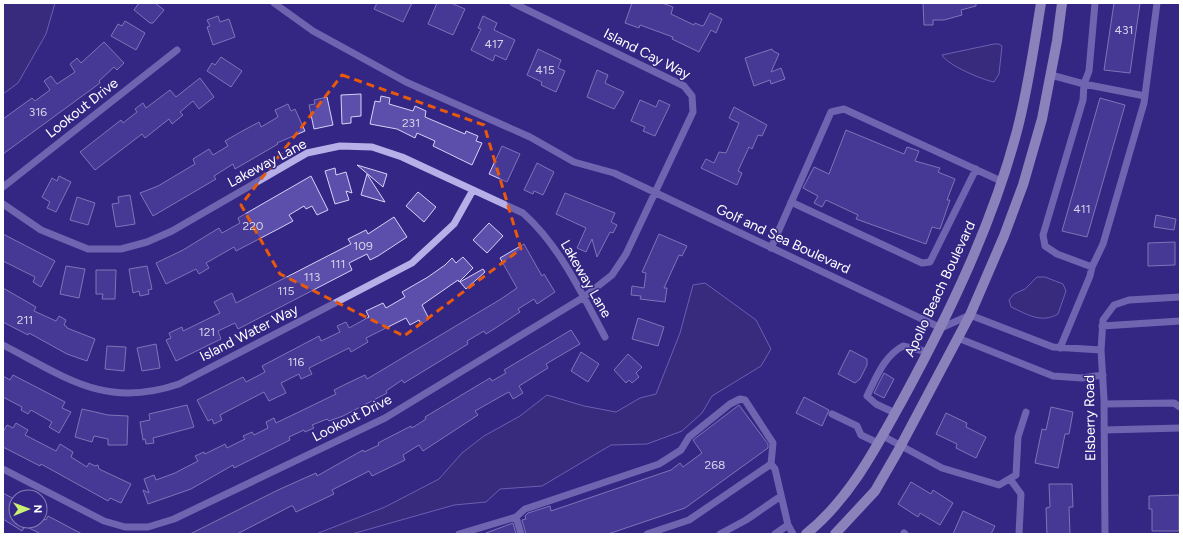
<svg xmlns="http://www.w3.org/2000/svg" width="1183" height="537" font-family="Figtree,sans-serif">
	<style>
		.water { fill: #3c3077; stroke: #aca3e8 }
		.building { fill: #5c4eab; stroke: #d7d2f6 }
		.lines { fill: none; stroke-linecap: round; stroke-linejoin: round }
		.minor { stroke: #b7afe7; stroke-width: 7 }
		.major { stroke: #f3f1fe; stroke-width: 10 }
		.marked { fill: none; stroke: #e8590c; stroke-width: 3; stroke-dasharray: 8 5; stroke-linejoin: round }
		.labels { text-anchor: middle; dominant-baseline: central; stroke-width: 3; stroke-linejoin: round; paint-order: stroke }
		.number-label { font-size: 12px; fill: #d6d3ea }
		.street-label { font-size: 14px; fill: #fff; stroke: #342684 }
	</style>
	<rect width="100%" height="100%" fill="#342684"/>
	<path class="water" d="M3 3H55L46 34 18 83 3 94Z
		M994 44H999L1002 46 999 74 994 82C983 80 947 65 942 55Z
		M1037 277H1045L1063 284 1066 291 1058 314C1041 324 1027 314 1011 307L1009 300 1014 294 1025 289Z
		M705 283 756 320 771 349 761 366 712 396 702 413 682 431 647 444 611 445 542 486 500 489 486 502 454 505 352 534H316L385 507 439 479 462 453 484 436 520 416 547 395 584 406 616 412 640 398 656 394 680 333 693 285Z"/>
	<path class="building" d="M139 3H155L164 10 153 23H150L134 10Z
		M377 3H412L403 22 374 9Z
		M437 3H451L465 9 453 35 428 24Z
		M632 3H662L673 7 671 14 694 25 695 23 702 26 704 25 710 13 722 19 716 33 711 30 699 52 672 39 673 37 640 25 639 28 625 23Z
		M923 3H976V6L961 10 962 15 944 20H933V25H924Z
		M1114 3H1140L1130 73 1104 70Z
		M218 16 220 22 229 19 235 37 213 45 207 27 210 26 207 20Z
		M483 16 497 23 494 30 515 40 506 60 495 55 493 61 471 50 481 29 478 28Z
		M125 21 145 33 136 50 111 36 118 24 122 26Z
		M104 42 124 63 117 70 114 67 99 81 100 83 3 154V119L32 98 35 101 50 90 44 81 51 76 57 84 75 72 70 64 77 58 81 63Z
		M538 49 561 60 558 68 565 71 556 92 541 85 542 82 527 75Z
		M772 49 773 51 779 54 771 72 781 68 785 79 771 84 770 80 754 86 745 58Z
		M221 57 242 71 231 87 207 71 212 63 215 65Z
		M597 70 608 75 605 83 624 92 614 109 587 97Z
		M200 78 214 97 199 109 193 101 180 112 183 115 172 124 169 119 145 138 142 134 95 170 80 152 121 120 123 123 137 112 135 109 143 103 146 108 170 90 176 97Z
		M361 94V116L351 117V123L342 124 341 95Z
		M381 96 390 98 389 104 413 111 415 106 426 111 425 117 465 134 466 131 478 136 476 141 482 143 472 165 433 146 435 141 417 133 415 138 397 129 370 124 375 101 380 102Z
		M327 97 333 125 314 129 309 105 315 104 314 100Z
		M1100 98 1125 105 1087 237 1062 231Z
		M640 100 656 107 659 100 670 105 655 136 643 131 645 127 631 121Z
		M288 104 291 111 295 109 305 131 277 143 278 144 235 169 233 164 214 176 216 179 153 216 140 193 158 186 195 164 193 159 209 149 213 155 228 146 225 141 237 134 259 122 261 127 278 117 275 110Z
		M734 107 767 125 762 136 758 135 752 149 749 147 738 171 742 173 737 185 701 168 706 159 714 163 719 152 726 153 739 123 729 118Z
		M846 130 904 154 907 147 919 151 915 161 940 168 938 172 955 179 947 200H950L940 229 932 227 926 244 856 219 858 215 826 200 822 207 814 203 818 196 803 188 814 167 829 174Z
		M502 146 520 154 507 182 489 174Z
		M537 163 554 172 543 195 534 191 533 194 524 190Z
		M357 165 387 174 383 187Z
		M335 168 336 175 346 172 352 193 346 191 349 200 335 204 325 171Z
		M367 174 385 202 361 195Z
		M59 176 71 182 56 212 47 208 50 202 42 197 52 178 57 181Z
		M311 176 328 210 317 215 312 206 306 209 304 206 289 215 293 221 280 228 236 251 234 247 206 263 209 268 199 274 196 269 166 284 156 263 183 250 219 228 222 233 240 223 238 218Z
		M418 192 436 207 424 222 406 206Z
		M565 193 615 213 611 222 617 225 613 233 610 232 597 257 592 239 586 252 577 248 586 228 556 214Z
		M130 195 135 224 116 227 112 204 119 203 118 197Z
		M77 197 95 203 88 225 70 220Z
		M1156 215 1176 219 1174 230 1154 227Z
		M394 217 407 237 378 256 370 260 367 254 349 263 352 270 238 329 235 323 218 331 221 339 176 361 166 340 171 338 169 333 182 327 183 331 220 313 214 302 232 293 236 303 351 244 348 239 366 230 368 234Z
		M489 223 503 236 487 253 473 240Z
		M3 234 55 261 41 287 33 282 35 277 3 261Z
		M659 234 687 246 682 256 679 255 664 288H667L665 302 640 299 641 296 631 295 632 286 644 288 646 273 642 272Z
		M1175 242V265L1148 266V243Z
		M524 244 542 276 544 274 555 292 537 304 534 299 518 309 520 312 494 329 486 334 484 331 467 341 468 344 404 383 402 380 386 391 387 393 368 403 343 416 329 421 327 419 312 425 314 428 305 432 304 430 289 437 290 440 234 468 233 465 191 489 148 504 143 490 149 493 144 479 154 475 156 480 175 473 198 461 195 456 204 452 205 454 225 444 227 448 245 439 243 436 252 432 254 435 268 428 266 422 274 418 276 423 336 394 334 390 346 384 365 375 367 379 501 299 517 288 500 258Z
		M463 257 473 268 459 282 458 280 422 305 429 319 421 324 419 320 410 325 406 318 366 338 368 342 351 352 349 348 309 368 312 374 301 379 299 374 281 383 286 393 269 401 264 392 220 415 222 420 214 424 212 419 208 421 197 400 243 377 246 382 265 372 262 366 319 336 321 341 340 332 337 326 346 322 349 328 369 317 366 311 383 303 386 308 405 297 402 292 428 277 445 265 452 258 456 263Z
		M66 266 85 269 79 298 60 294Z
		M147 266 152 289 148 290 149 294 140 296 139 291 133 293 129 269Z
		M483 269 485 272 466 289 460 282Z
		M96 270H116L115 299H102L103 294H96Z
		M3 288 36 307 34 311 56 321 59 316 66 320 64 325 67 327V328L95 339 87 361 67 354 29 333 28 335 3 322Z
		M638 318 664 327 658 346 632 339Z
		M571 330 580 344 546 364 548 368 519 386 523 393 513 399 509 392 505 394 475 411 478 415 423 451 419 445 403 455 405 460 372 476 369 471 332 490 334 494 296 512 293 506H291L237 534H190L278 490 316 473 317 476 363 450 364 452 379 445 378 443 411 426 412 428 426 419 425 417 490 378 492 381 506 373 504 370Z
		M156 344 160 368 142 371 137 348Z
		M107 346 126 347 124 371 105 369Z
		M850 350 867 359V365L860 379 855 383 838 374Z
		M581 352 599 364 588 382 571 371Z
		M628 354 642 367 636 373 639 377 632 383 629 380 626 383 614 370Z
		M884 373 894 379 884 398 874 393Z
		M13 375 65 402 62 408 71 412 59 433 49 427 52 422 31 410 28 414 21 410 22 407 3 397V376L10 380Z
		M804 397 829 410 822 426 796 413Z
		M187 405 194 427 153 438 154 443 146 444 145 439 143 440 140 422 150 420 149 414Z
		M739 405 768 444V448L685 508 608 534H526L522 520 526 519 525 516 528 513 550 506 551 511 671 470 680 463 683 467 702 453 693 440Z
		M1051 407 1073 412 1069 434H1065L1058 468 1035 463 1042 429 1046 430Z
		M82 409 108 415 128 416 127 445H108V439L94 436 92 442 75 437Z
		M946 413 967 423 966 427 986 437 976 458 956 448 957 444 936 434Z
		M16 423 28 430 25 435 56 451 60 444 73 452 71 457 87 467 89 463 95 466 98 465 99 469 131 484 121 503 110 498 108 501 41 464 40 466 3 447V432L7 425 13 428Z
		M911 482 931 494 933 490 953 503 940 525 920 513 918 517 898 504Z
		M1049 484H1072L1073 507H1069L1070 534H1047L1046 508 1050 507Z
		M3 493 16 500V521H40V517L46 520 48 516 82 534H41L25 526 22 531 3 519Z
		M1179 495V531H1152V509H1149V496Z
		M963 511 995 526 991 534H953Z
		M513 523 516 534H486V533Z"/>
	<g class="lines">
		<path class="minor" d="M274 3 313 31 406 82 530 137 574 162 614 173 941 328 970 315 1053 347 1101 350
			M1095 3 1089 71 1084 84 1145 96
			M1051 75 1084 84 1083 100 1043 235 1045 246 1057 254 1092 267 1090 276 1060 348
			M3 187 177 50
			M791 202 922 263 930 262 976 169
			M3 204 41 230 88 249H121L147 242 172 231 307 153 340 146 372 147 402 157 523 213C560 246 582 294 605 337
			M771 248 831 112 844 109 1001 181
			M1092 267 1103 244 1144 103 1157 3
			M1102 326 1180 321
			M958 338 1053 376 1082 378 1103 375
			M3 345C67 378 105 409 179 384L412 263 454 224 473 190
			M1104 404 1174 403 1180 407
			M895 413 876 404 867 396C876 378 884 356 903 346L928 352
			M832 414 857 426 861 435 878 443
			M1104 430 1180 428
			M883 436 942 468 999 485 1016 475 1018 437 1026 412
			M3 469 104 521 125 527H148L174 519 385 418 584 297 612 275 626 254 693 112 692 96 684 86 513 3
			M1010 479 1021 494 1019 534
			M516 517 525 509 659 464 681 450 689 437 730 404 740 399 745 400 773 443 771 464 775 469 788 525 793 534
			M904 533 905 534
			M459 534 516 517 521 534
			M647 534 689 520 771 464
			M720 534 746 520 781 496
			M775 534 788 525
			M1105 534 1104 399 1101 350 1103 320 1114 305 1129 300 1180 297"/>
		<path class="major" d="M806 534C850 499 877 446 904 397 950 312 992 225 1017 131 1028 89 1034 46 1041 3
			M835 534 875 491 898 451 970 315 1004 236 1023 185 1042 119 1057 41 1062 3"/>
	</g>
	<path d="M0 0H1183V537H0ZM342 75 484 125 521 249 404 336 280 274 241 205Z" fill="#342684" fill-opacity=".55" fill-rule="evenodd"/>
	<path class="marked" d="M342 75 484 125 521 249 404 336 280 274 241 205Z"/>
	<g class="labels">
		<g class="number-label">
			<text x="1124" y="30">431</text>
			<text x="494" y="44">417</text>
			<text x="545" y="70">415</text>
			<text x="38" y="112">316</text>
			<text x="411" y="123">231</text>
			<text x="1082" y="209">411</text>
			<text x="253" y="226">220</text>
			<text x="363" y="246">109</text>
			<text x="338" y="264">111</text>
			<text x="312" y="277">113</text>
			<text x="286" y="291">115</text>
			<text x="25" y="320">211</text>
			<text x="207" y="332">121</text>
			<text x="296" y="362">116</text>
			<text x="715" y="465">268</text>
		</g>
		<g class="street-label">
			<text transform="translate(647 54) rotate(27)">Island Cay Way</text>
			<text transform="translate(82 108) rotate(-38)">Lookout Drive</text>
			<text transform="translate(267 163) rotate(-28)">Lakeway Lane</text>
			<text transform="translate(783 239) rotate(25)">Golf and Sea Boulevard</text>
			<text transform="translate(586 279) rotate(60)">Lakeway Lane</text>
			<text transform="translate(940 289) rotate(-65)">Apollo Beach Boulevard</text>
			<text transform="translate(249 333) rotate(-27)">Island Water Way</text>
			<text transform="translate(352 418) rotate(-27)">Lookout Drive</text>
			<text transform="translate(1090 418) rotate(-91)">Elsberry Road</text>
		</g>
	</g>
	<rect width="1183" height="537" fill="none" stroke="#ffffff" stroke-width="8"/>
	<g transform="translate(28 509) rotate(89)"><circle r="19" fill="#342684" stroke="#857db5"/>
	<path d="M0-3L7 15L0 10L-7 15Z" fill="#cbf173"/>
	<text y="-6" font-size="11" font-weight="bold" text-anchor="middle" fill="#ffffff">N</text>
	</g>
</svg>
